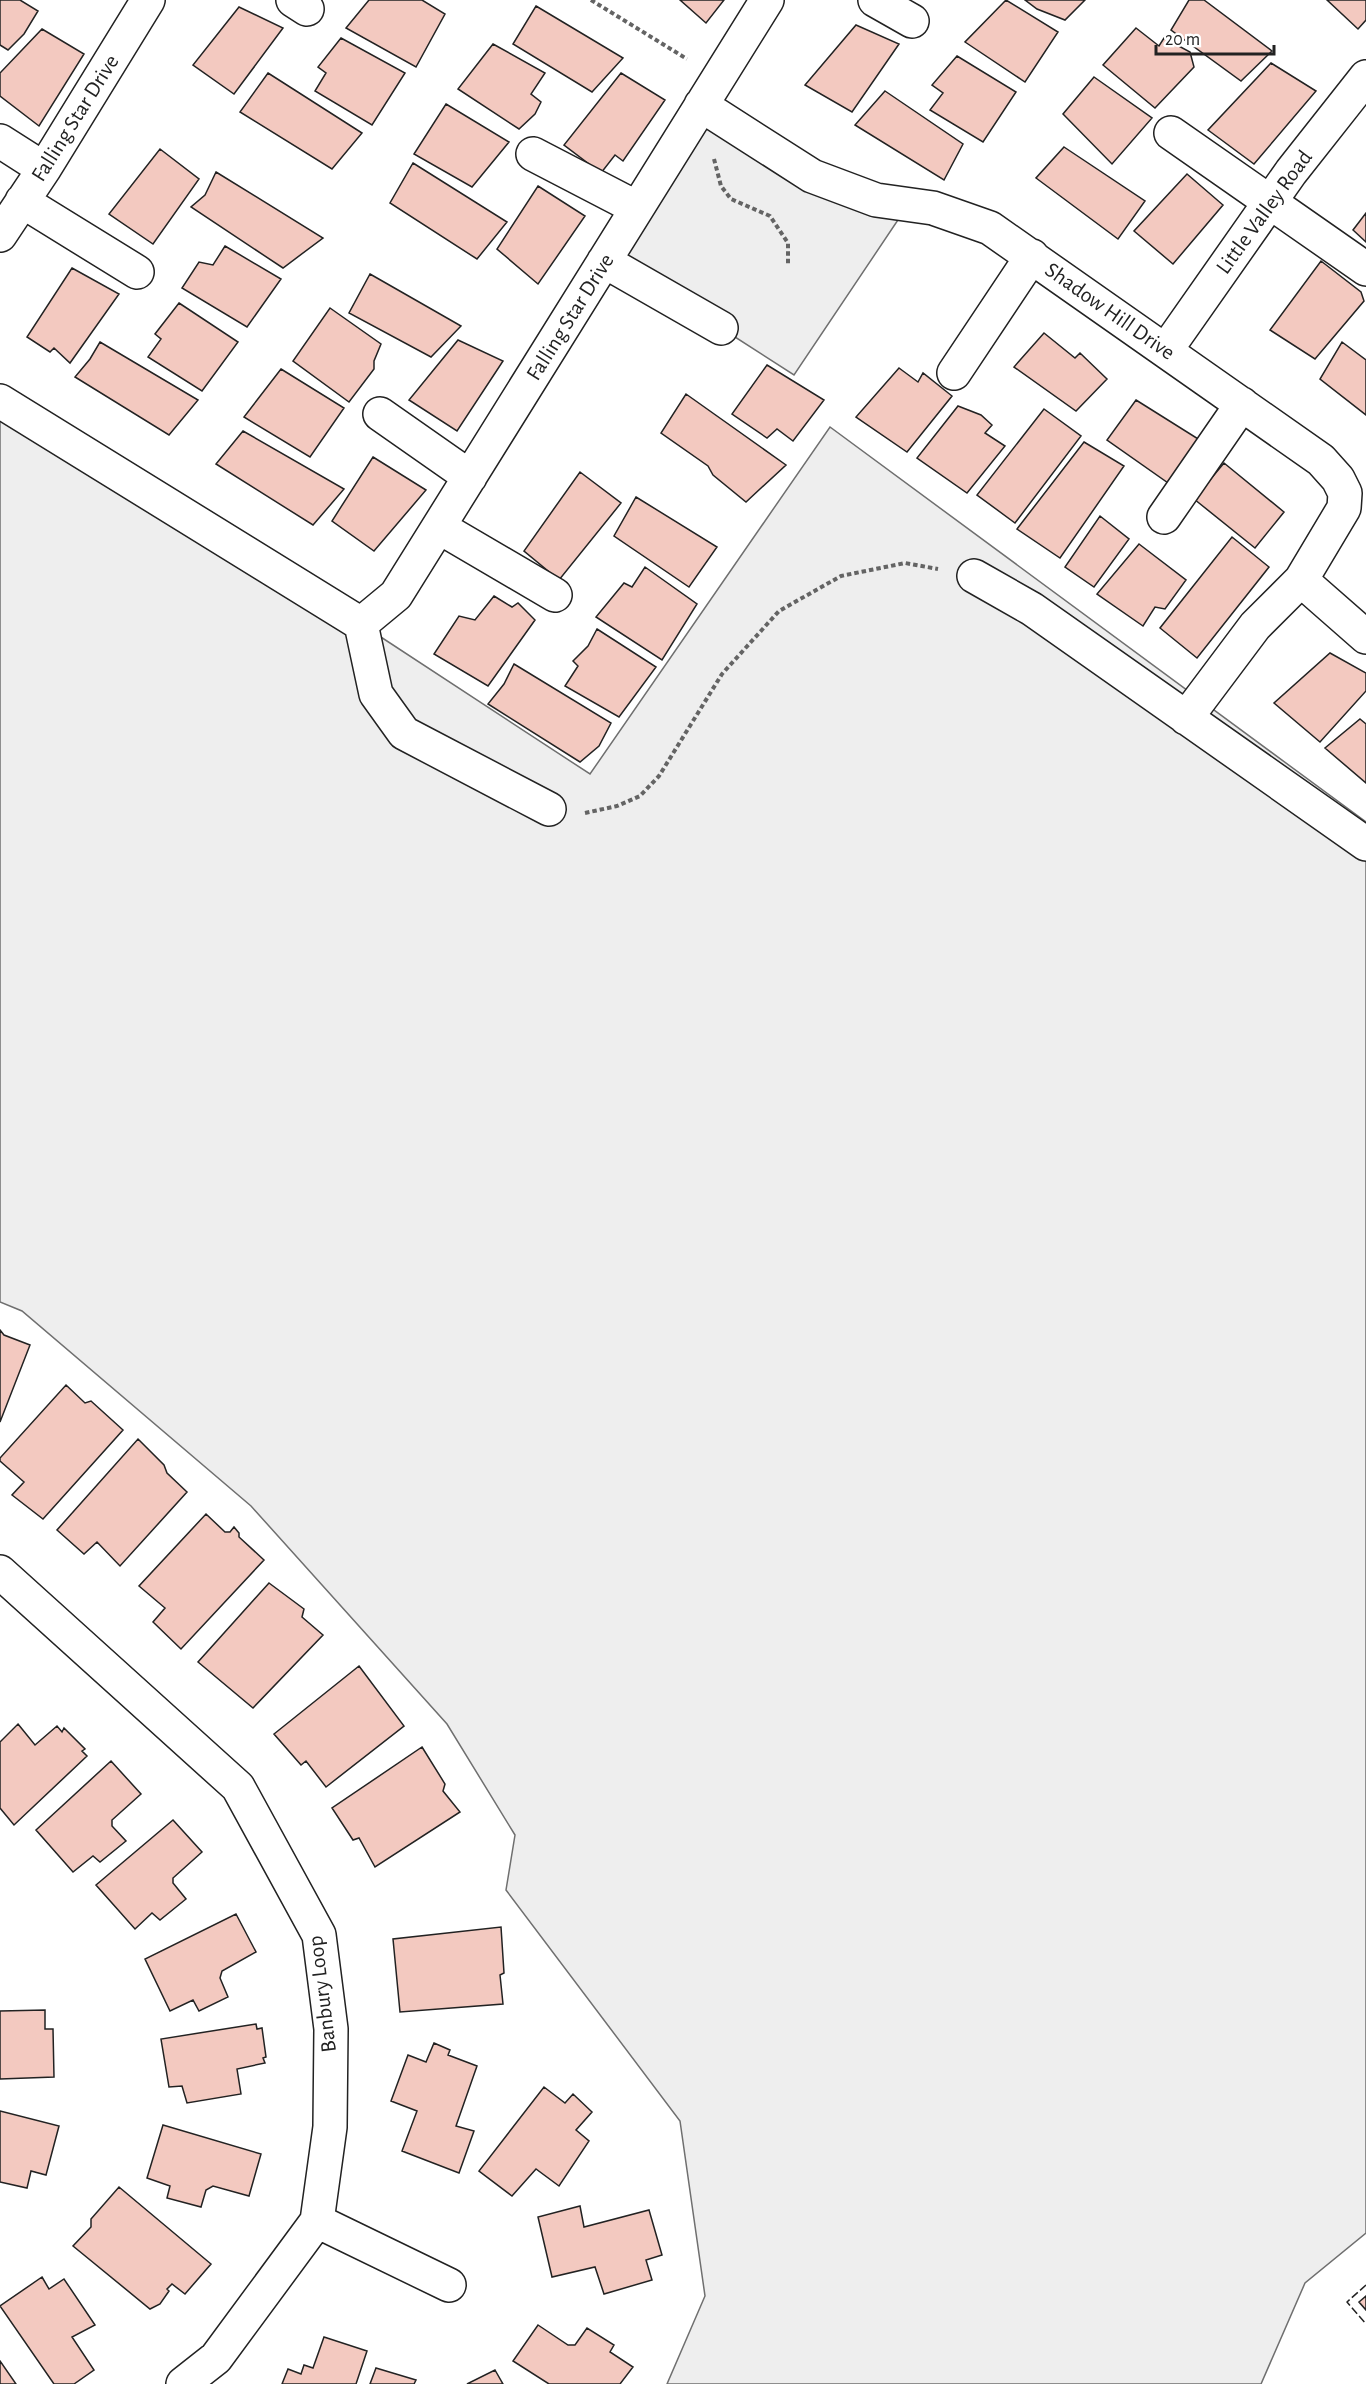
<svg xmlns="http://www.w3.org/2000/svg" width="1366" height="2384" font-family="'Alegreya Sans',sans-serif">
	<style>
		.green { fill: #eee; stroke: #6f6f6f; stroke-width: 1.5 }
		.building { fill: #f3c9c0; stroke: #222; stroke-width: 1.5 }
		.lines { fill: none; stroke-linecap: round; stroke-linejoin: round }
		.minor-casing { stroke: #222; stroke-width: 36 }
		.path { stroke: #646464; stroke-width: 4; stroke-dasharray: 4.5 3; stroke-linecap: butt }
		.minor { stroke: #fff; stroke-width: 33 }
		.fence { stroke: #222; stroke-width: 1.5; stroke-dasharray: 8 3; stroke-linecap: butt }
		.labels { text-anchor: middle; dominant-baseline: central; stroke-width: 4.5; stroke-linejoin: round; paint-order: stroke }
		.street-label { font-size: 22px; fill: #222; stroke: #fff }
	</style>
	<rect width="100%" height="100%" fill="#fff"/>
	<path class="green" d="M701 105 908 205 794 375 721 328 604 261Z
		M0 401 361 624 590 774 830 427 1366 822V2233L1305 2283 1261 2384H667L705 2296 680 2121 506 1890 515 1835 447 1724 251 1506 22 1311 0 1302Z"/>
	<path class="building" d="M0 0H20L38 11 24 34 8 50 0 45Z
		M369 0H422L445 14 416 67 346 28Z
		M680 0H724L706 23Z
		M1006 0 1058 32 1025 82 965 42Z
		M1025 0H1085L1065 20 1037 9Z
		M1189 0H1204L1272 51 1241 81 1171 30Z
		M1327 0H1366V20L1358 29Z
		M536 6 623 58 592 92 513 44Z
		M239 7 283 28 234 94 193 65Z
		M856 25 899 44 852 112 805 85Z
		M1136 28 1159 46 1164 38 1190 52 1194 67 1155 108 1103 65Z
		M42 29 84 54 39 126 0 96V73Z
		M341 38 405 73 372 125 315 91 326 73 318 67Z
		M493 44 545 73 531 94 541 102 535 114 519 129 458 89Z
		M957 56 1016 92 983 142 930 110 943 93 932 85Z
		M1271 63 1316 91 1254 164 1208 130Z
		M268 73 362 133 332 169 240 112Z
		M621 73 665 100 623 161 615 155 601 173 564 145Z
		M1094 77 1152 118 1112 164 1063 114Z
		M885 91 963 144 944 180 855 125Z
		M446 104 509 142 472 187 414 154Z
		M1064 147 1145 201 1118 239 1036 178Z
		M160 149 199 179 153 244 109 214Z
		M413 163 507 222 477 259 390 203Z
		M216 172 323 238 283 268 191 207 205 195Z
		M1187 174 1223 205 1173 264 1134 231Z
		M538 186 585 216 538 284 497 249Z
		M1366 213V242L1353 230Z
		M225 246 281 279 247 327 182 288 199 262 213 265Z
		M1321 261 1361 292 1364 301 1315 359 1270 330Z
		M72 268 119 294 70 363 54 348 50 352 27 337Z
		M370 274 461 326 431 357 349 313Z
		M179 303 238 342 202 391 148 357 161 339 155 334Z
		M330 308 381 344 374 361V369L349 402 293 361Z
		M1044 333 1075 358 1080 353 1107 379 1076 411 1014 367Z
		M458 340 503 361 457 431 409 400Z
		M100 342 198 400 169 435 75 377 90 359Z
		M1342 342 1366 360V415L1320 379Z
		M767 365 824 400 793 441 777 429 767 438 732 414Z
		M899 368 918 382 923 373 952 396 907 452 856 417Z
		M281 369 344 408 310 457 244 417Z
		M686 394 786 465 746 502 713 475 708 466 661 433Z
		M1136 400 1203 442 1171 485 1107 440Z
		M958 406 981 415 992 425 985 433 1005 446 967 493 917 458Z
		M1044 409 1081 436 1015 523 977 495Z
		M243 431 344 489 313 525 216 464Z
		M1084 442 1124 466 1060 558 1017 529Z
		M373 457 426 490 374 551 332 521Z
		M1224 463 1284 512 1255 548 1194 499Z
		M580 472 621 503 559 580 524 551Z
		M636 497 717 547 689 587 614 536Z
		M1100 516 1129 539 1094 587 1065 567Z
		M1232 537 1269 567 1197 658 1160 628Z
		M1139 544 1186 580 1165 609 1155 607 1143 626 1097 594Z
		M645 567 697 604 662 660 596 617 624 583 632 587Z
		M494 596 512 607 518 603 535 620 488 686 434 654 459 616 475 620Z
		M597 629 656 667 619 717 565 686 578 666 573 661 588 646Z
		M1330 653 1366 673V691L1320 742 1274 703Z
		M514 664 611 723 599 746 580 762 488 704 504 684Z
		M1360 719 1366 724V783L1325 748Z
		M0 1330 4 1335 30 1345 0 1422Z
		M66 1385 85 1403 91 1401 123 1430 43 1519 12 1495 24 1482 0 1461V1458Z
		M138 1439 164 1465 167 1473 187 1492 120 1566 97 1542 84 1554 57 1530Z
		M206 1514 225 1532H230L234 1527 239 1533V1537L264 1560 181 1649 153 1622 165 1608 139 1586Z
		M269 1583 304 1609 302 1617 323 1635 253 1708 198 1662Z
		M359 1666 404 1726 326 1787 306 1761 301 1765 274 1734Z
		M18 1724 35 1745 57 1726 62 1732 64 1728 85 1749 82 1751 87 1756 14 1825 0 1808V1742Z
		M422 1747 445 1784 443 1791 460 1812 375 1867 359 1838 353 1840 332 1808Z
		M111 1761 141 1794 112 1820V1826L126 1841 100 1862 93 1856 73 1872 36 1830Z
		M173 1820 202 1852 173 1878V1883L186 1899 160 1920 152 1913 135 1929 96 1885Z
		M236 1914 256 1952 222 1971 220 1978 228 1997 199 2011 193 2000 170 2011 145 1959Z
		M501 1927 504 1973 500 1975 503 2004 400 2012 393 1939Z
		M45 2010V2029H53L54 2077 0 2079V2011Z
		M256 2024 257 2029 262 2028 266 2057 263 2058 265 2063 237 2069 241 2094 187 2103 182 2086 169 2087 161 2039Z
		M434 2043 450 2050 448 2055 477 2066 456 2126 474 2131 459 2173 402 2151 417 2111 391 2101 408 2055 426 2062Z
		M544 2087 565 2103 573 2094 592 2112 576 2130 589 2141 559 2186 536 2169 512 2196 479 2171Z
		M0 2111 59 2126 46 2175 31 2171 27 2188 0 2182Z
		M163 2125 261 2154 249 2196 213 2186 206 2190 201 2207 167 2198 170 2186 147 2178Z
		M119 2187 211 2264 185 2294 172 2284 167 2289 169 2291 160 2304 150 2309 73 2246 91 2227V2219Z
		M580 2206 584 2227 649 2210 662 2255 646 2260 652 2280 604 2294 595 2267 552 2277 538 2217Z
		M42 2277 49 2289 64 2279 95 2325 72 2337 94 2370 74 2384H54L0 2306Z
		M1366 2296V2310L1359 2302Z
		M538 2325 568 2345H575L587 2328 614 2345 610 2352 633 2367 620 2384H549L513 2361Z
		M324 2337 367 2351 356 2384H282L288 2369 301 2374 304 2365 313 2368Z
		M0 2361 16 2384H0Z
		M376 2368 416 2380 414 2384H370Z
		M495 2370 503 2384H467Z"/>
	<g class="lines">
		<defs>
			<path id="minor" d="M293 0 307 9
				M875 0 912 21
				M701 105 812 176 876 200 933 208 990 228 1321 460 1338 479 1345 493 1344 508 1301 580 1255 626 1186 718
				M1171 133 1366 269
				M0 141 44 169
				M533 154 637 208
				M22 201 137 272
				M0 235 44 169 148 0
				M604 261 721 328
				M1166 350 1291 172 1366 77
				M954 373 1032 256
				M0 401 361 624 376 694 404 733 549 809
				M380 414 470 477
				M1164 517 1242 404
				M439 527 555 595
				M974 576 1032 609 1366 844
				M1301 580 1366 637
				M361 624 396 595 767 0
				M0 1572 238 1787 319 1935 331 2029 330 2127 317 2221 216 2358 183 2384
				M317 2221 449 2285"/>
		</defs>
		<use href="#minor" class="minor-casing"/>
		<path class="path" d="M591 0 687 59
			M714 159 721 186 731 199 770 216 788 243V266
			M585 813 617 806 640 796 659 776 722 674 779 611 841 576 905 563 938 569"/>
		<use href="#minor" class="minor"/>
		<path class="fence" d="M1366 2285 1347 2302 1366 2324"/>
	</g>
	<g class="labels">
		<g class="street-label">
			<text transform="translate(75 118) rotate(-58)">Falling Star Drive</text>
			<text transform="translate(1264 212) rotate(-54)">Little Valley Road</text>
			<text transform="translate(1110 311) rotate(35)">Shadow Hill Drive</text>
			<text transform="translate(570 317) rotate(-58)">Falling Star Drive</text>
			<text transform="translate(322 1994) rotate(-97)">Banbury Loop</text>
		</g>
	</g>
	<path d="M1156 45v9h118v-9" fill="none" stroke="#222222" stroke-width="3"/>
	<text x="1165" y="45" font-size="18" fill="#222222" stroke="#ffffff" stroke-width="4.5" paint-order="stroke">20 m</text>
</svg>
